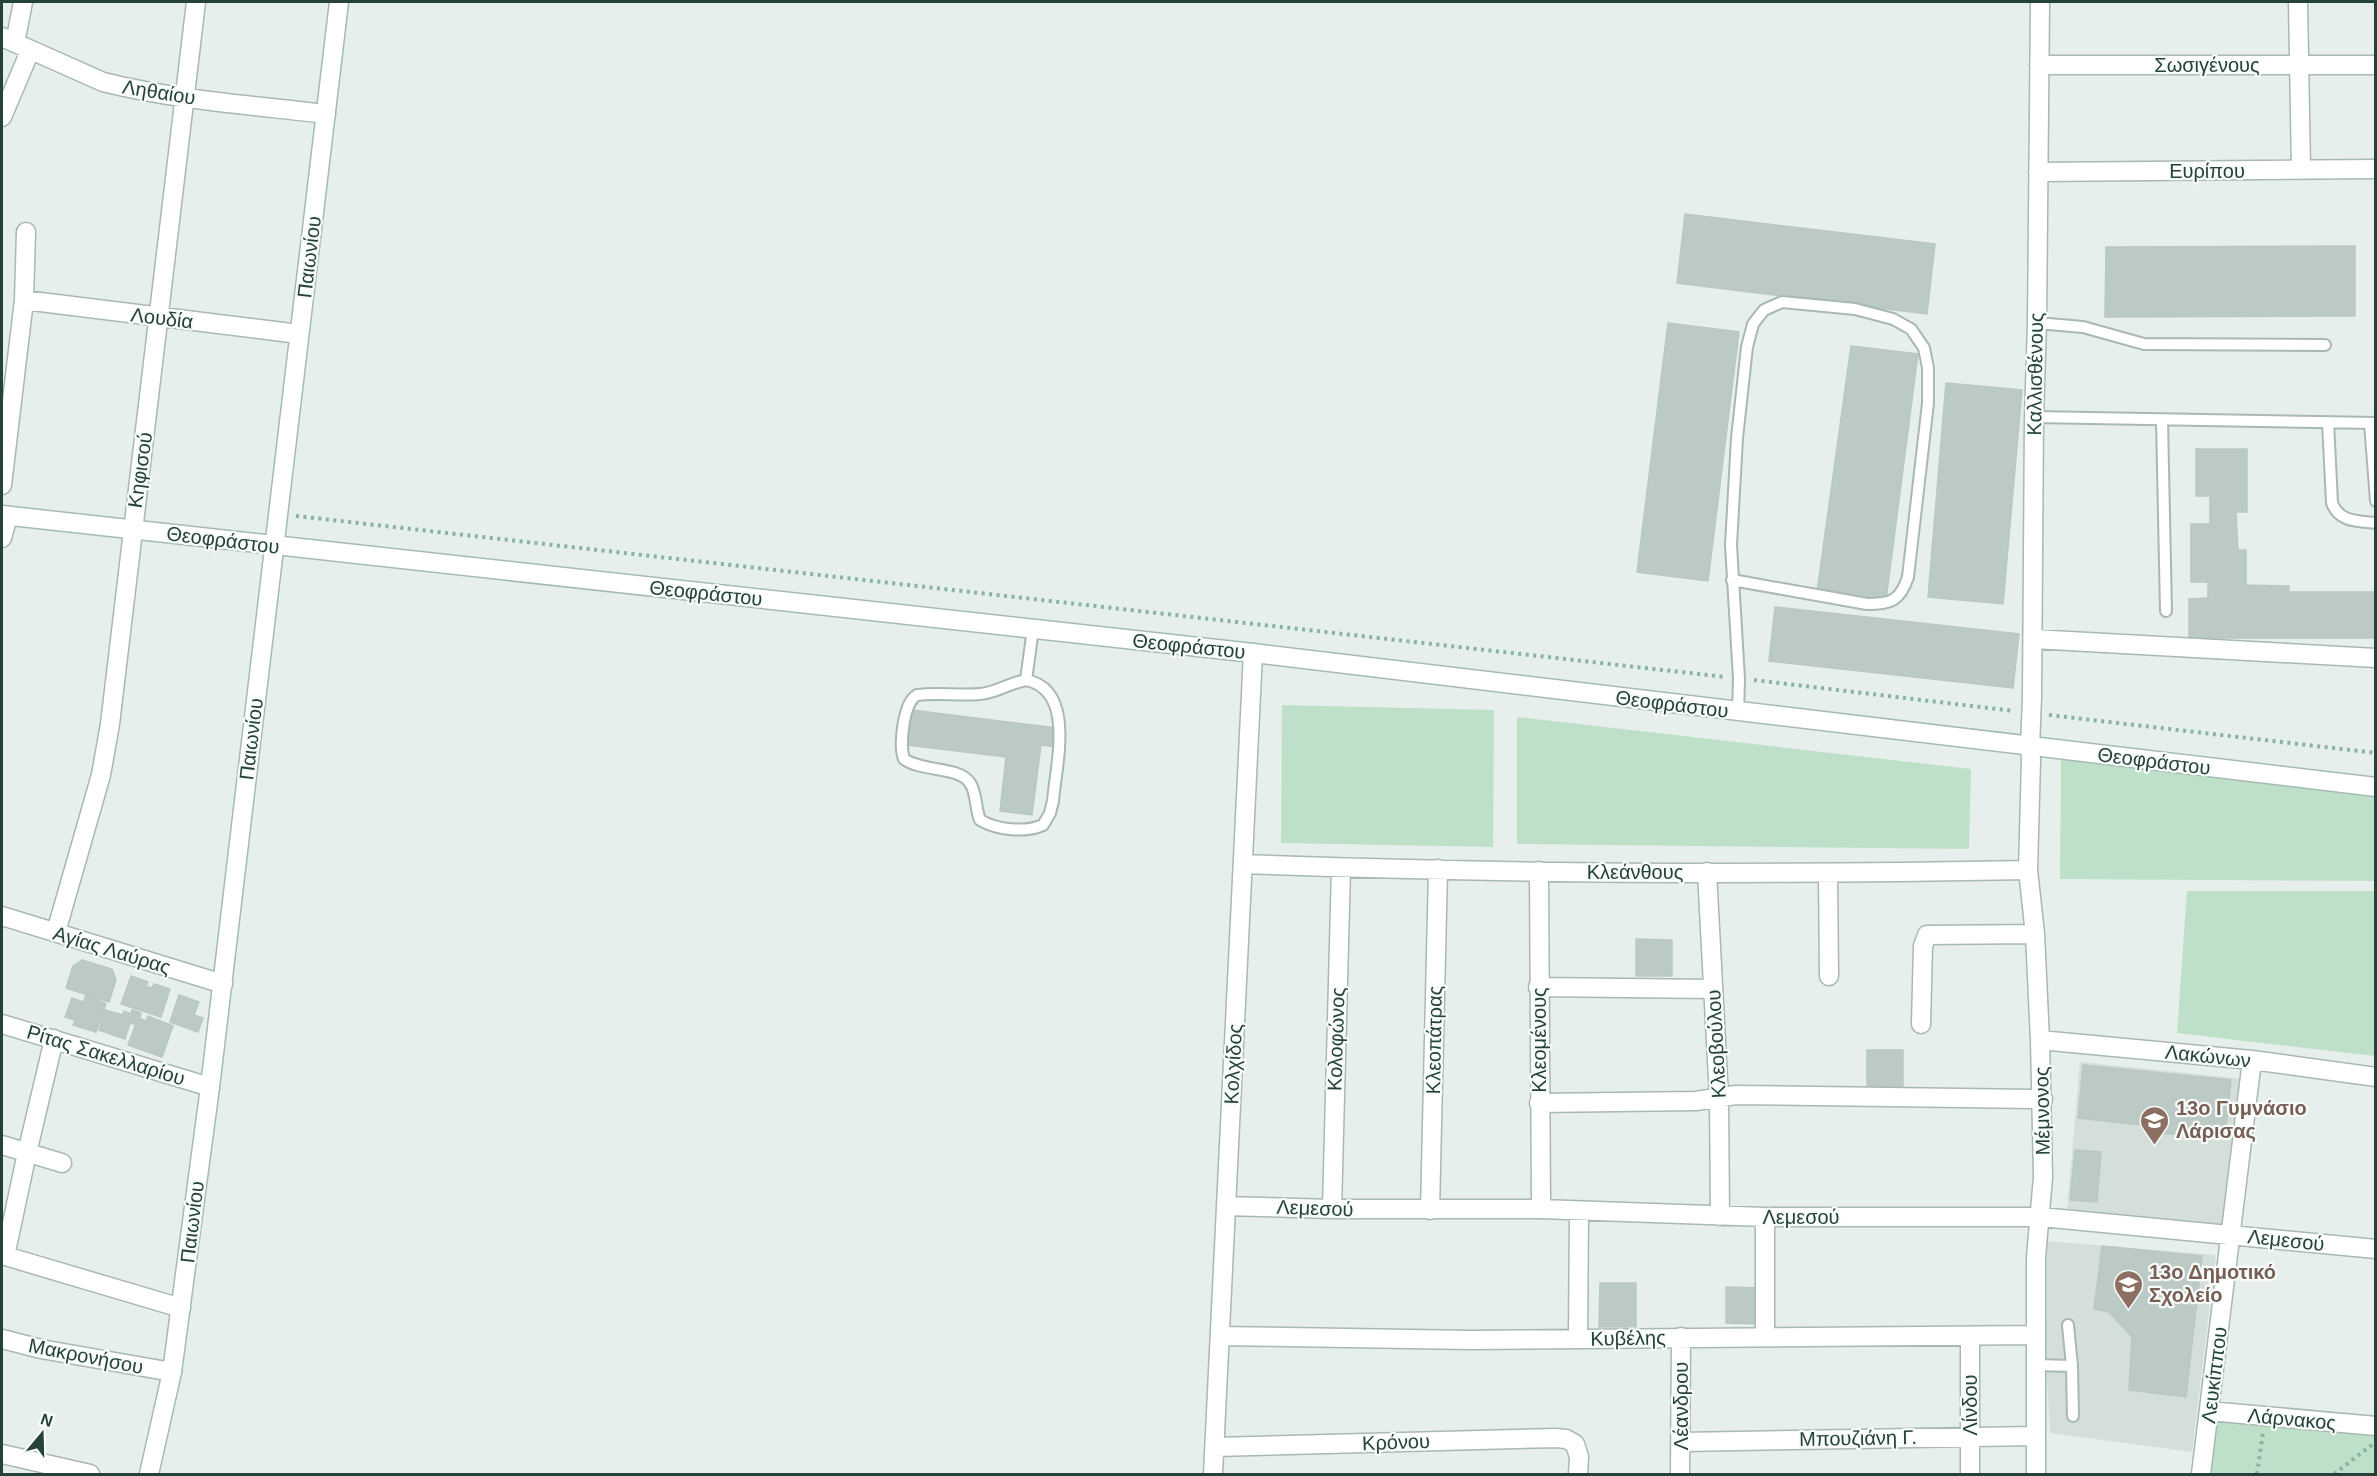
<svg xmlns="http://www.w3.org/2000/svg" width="2377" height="1476" font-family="Helvetica,sans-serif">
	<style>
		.built { fill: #d4dfda }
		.green { fill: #bfe0c8 }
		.building { fill: #bbcac4; stroke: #b8c9c2; stroke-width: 1.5 }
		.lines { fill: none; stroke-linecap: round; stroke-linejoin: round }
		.lane-casing { stroke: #a8b8b2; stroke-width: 14 }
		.street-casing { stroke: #a8b8b2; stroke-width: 21 }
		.secondary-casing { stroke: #a4bbb3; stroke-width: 21 }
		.path { stroke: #86b3a5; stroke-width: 4; stroke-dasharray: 3 4.5; stroke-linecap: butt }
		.lane { stroke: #fff; stroke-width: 10 }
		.street { stroke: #fff; stroke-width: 18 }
		.secondary { stroke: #fff; stroke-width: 18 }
		.labels { text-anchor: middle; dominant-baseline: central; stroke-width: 4.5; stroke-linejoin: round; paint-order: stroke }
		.street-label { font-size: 20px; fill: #24423a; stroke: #f7fbf9 }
		.education-label { font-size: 20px; font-weight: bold; fill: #785e54; stroke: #f7fbf9; text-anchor: start }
	</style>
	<rect width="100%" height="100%" fill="#e6efeb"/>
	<path class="built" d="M2080 1062 2244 1079 2229 1225 2067 1211Z
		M2047 1241 2216 1255 2192 1452 2050 1433 2046 1365Z"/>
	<path class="green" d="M1282 705 1494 710 1493 847 1281 843Z
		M1517 717 1971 769 1969 849 1517 844Z
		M2061 757 2375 794V881L2060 879Z
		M2187 891H2375V1056L2177 1033Z
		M2209 1411 2375 1426V1474H2201Z"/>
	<path class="building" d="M1685 214 1935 244 1927 314 1677 283Z
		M2355 246V316L2105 317 2106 247Z
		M1668 323 1739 332 1708 581 1637 572Z
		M1851 346 1918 354 1886 600 1817 592Z
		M1946 383 2022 390 2003 604 1928 597Z
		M2196 449H2247V512H2236L2238 550H2246V585L2289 586V592H2376V638H2189V599L2208 598V582H2191V524H2210V496H2196Z
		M1775 607 2019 634 2013 688 1769 661Z
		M912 710 1057 728 1055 747 1041 745 1032 815 1000 811 1006 757 908 745Z
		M1636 939 1672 940V976H1636Z
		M82 960 112 969 116 980 109 1002 66 988 73 966Z
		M131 976 148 982 146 986 152 988 154 984 170 989 161 1017 121 1004Z
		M86 995 106 1004 96 1032 73 1025 75 1020 65 1017 72 998 83 1002Z
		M179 995 199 1002 194 1015 203 1018 198 1032 170 1022Z
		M105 1010 123 1015 124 1011 131 1014 132 1010 141 1013 140 1017 137 1016 134 1024 130 1023 125 1039 99 1030Z
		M148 1016 173 1026 162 1057 128 1045 138 1018 146 1021Z
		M1867 1050H1903V1086H1867Z
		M2083 1065 2231 1080 2225 1137 2151 1133 2152 1126 2078 1118Z
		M2075 1150 2101 1152 2097 1202 2070 1200Z
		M2102 1246 2202 1256 2186 1397 2129 1390 2132 1337 2109 1312 2094 1309Z
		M1600 1283H1636V1327H1599Z
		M1726 1287 1762 1288V1324L1726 1323Z"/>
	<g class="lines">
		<defs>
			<path id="lane" d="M2037 323 2083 327 2144 344 2325 345
				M2034 417 2376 423
				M2162 420 2166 611
				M2328 422 2332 503C2339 522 2357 521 2376 523
				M2370 423 2376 501
				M1732 580 1867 604C1891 604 1900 601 1908 577L1928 403V368L1924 348 1911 329 1893 319 1855 309 1782 302 1764 310 1753 324 1747 347 1737 438 1731 545 1739 679 1738 712
				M1026 680C1076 690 1056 764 1053 801L1050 813 1043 825C1025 833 997 830 980 820 975 808 977 793 970 783 959 766 922 772 904 759 899 746 903 703 917 695 938 692 959 696 980 694 996 693 1009 683 1026 680Z
				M1026 680 1033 629
				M2068 1325 2072 1366
				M2036 1365 2072 1366 2073 1416"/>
			<path id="street" d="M2298 2 2301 170
				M2 37 103 82C175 100 252 105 326 114
				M15 43 23 2
				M2039 65H2376
				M2 117 30 51
				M2038 172 2376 169
				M24 300 299 334
				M2 485 24 300 26 232
				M2 538 8 516
				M2033 639 2376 658
				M1243 864C1504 874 1767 875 2028 870
				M1539 871 1541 1209
				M1707 872 1719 1098 1720 1216
				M1828 874 1829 976
				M2 916 223 984
				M56 932 101 775 110 724 196 2
				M1538 987 1713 989
				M2 1024 210 1087
				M1921 1024 1923 946 1927 935 2035 934
				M2040 1040 2252 1060 2376 1077
				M1539 1103 1696 1101 1736 1095 2043 1099
				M2 1145 62 1163
				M1226 1206 1332 1209H1541L1765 1217H2041L2376 1249
				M1332 1209 1341 868
				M1430 1210 1438 869
				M2 1255 181 1308
				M5 1256 27 1153 54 1039
				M1220 1336 1472 1340 2036 1335
				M1970 1336V1474
				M1765 1337V1217
				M2 1339 41 1349 172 1372
				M1578 1339 1579 1211
				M2209 1411 2376 1426
				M1681 1442 2036 1436
				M1215 1447 1556 1438 1566 1439 1575 1444 1579 1457 1578 1474
				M2 1454 90 1474
				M1213 1474 1253 653
				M1680 1474 1681 1337
				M2036 1474V1257L2043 1177 2040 1040 2035 934 2028 870 2031 760 2030 747 2032 697 2034 417 2037 323 2040 2
				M2201 1474 2252 1060"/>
			<path id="secondary" d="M2 515 1253 653 2376 787
				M149 1474 172 1372 210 1087 339 2"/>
		</defs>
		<use href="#lane" class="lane-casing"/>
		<use href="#street" class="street-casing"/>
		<use href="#secondary" class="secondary-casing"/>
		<path class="path" d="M296 516 1725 677
			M1754 680 2014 711
			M2049 715 2376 753
			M2257 1474 2263 1432
			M2334 1474 2373 1444"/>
		<use href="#lane" class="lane"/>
		<use href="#street" class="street"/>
		<use href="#secondary" class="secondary"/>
	</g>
	<defs>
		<symbol id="school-pin" viewBox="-11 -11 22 30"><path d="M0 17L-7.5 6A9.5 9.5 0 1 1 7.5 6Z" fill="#8d6e63" stroke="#f7fbf9"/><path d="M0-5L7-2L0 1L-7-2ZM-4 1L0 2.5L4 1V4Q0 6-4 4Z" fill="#fff"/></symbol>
	</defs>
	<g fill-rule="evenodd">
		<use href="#school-pin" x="2138" y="1104" width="33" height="45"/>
		<use href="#school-pin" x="2112" y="1268" width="33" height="45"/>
	</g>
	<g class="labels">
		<g class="street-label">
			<text x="2207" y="65">Σωσιγένους</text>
			<text transform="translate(159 92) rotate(9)">Ληθαίου</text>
			<text x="2207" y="171">Ευρίπου</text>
			<text transform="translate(309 257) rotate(-83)">Παιωνίου</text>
			<text transform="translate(162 318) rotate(7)">Λουδία</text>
			<text transform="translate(2035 374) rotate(-89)">Καλλισθένους</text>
			<text transform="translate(140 470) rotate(-82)">Κηφισού</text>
			<text transform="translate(223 540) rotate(7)">Θεοφράστου</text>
			<text transform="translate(706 593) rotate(6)">Θεοφράστου</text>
			<text transform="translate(1189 646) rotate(6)">Θεοφράστου</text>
			<text transform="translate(1672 704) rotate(7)">Θεοφράστου</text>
			<text transform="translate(251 739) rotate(-83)">Παιωνίου</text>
			<text transform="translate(2154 761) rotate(7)">Θεοφράστου</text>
			<text x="1635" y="872">Κλεάνθους</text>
			<text transform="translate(112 950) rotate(17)">Αγίας Λαύρας</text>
			<text transform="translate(1336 1039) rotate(-88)">Κολοφώνος</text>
			<text transform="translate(1434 1040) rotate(-89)">Κλεοπάτρας</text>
			<text transform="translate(1539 1040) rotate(-90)">Κλεομένους</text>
			<text transform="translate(1716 1044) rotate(-93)">Κλεοβούλου</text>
			<text transform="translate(106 1055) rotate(17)">Ρίτας Σακελλαρίου</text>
			<text transform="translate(2208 1056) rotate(6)">Λακώνων</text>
			<text transform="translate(1233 1064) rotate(-87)">Κολχίδος</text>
			<text transform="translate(2042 1111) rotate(-91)">Μέμνονος</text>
			<text transform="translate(1315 1208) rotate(2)">Λεμεσού</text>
			<text x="1801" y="1217">Λεμεσού</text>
			<text transform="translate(192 1222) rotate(-83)">Παιωνίου</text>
			<text transform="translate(2286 1240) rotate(6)">Λεμεσού</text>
			<text transform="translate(1628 1338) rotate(-1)">Κυβέλης</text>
			<text transform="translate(86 1356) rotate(11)">Μακρονήσου</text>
			<text transform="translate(2214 1375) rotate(-83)">Λευκίππου</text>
			<text transform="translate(1970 1405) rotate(-90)">Λίνδου</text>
			<text transform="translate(1681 1406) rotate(-90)">Λέανδρου</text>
			<text transform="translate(2292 1419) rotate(5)">Λάρνακος</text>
			<text transform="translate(1858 1438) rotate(-1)">Μπουζιάνη Γ.</text>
			<text transform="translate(1396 1442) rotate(-2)">Κρόνου</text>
		</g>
		<g class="education-label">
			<text x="2176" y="1108">13ο Γυμνάσιο<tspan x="2176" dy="23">Λάρισας</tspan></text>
			<text x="2149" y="1272">13ο Δημοτικό<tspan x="2149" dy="23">Σχολείο</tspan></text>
		</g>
	</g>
	<rect width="2377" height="1476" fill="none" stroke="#24423a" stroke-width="6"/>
	<g transform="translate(42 1434) rotate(19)" stroke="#f7fbf9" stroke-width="4.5" paint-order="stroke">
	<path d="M0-4.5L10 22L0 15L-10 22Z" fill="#24423a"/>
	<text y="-9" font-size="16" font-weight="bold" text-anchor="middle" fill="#24423a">N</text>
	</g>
</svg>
